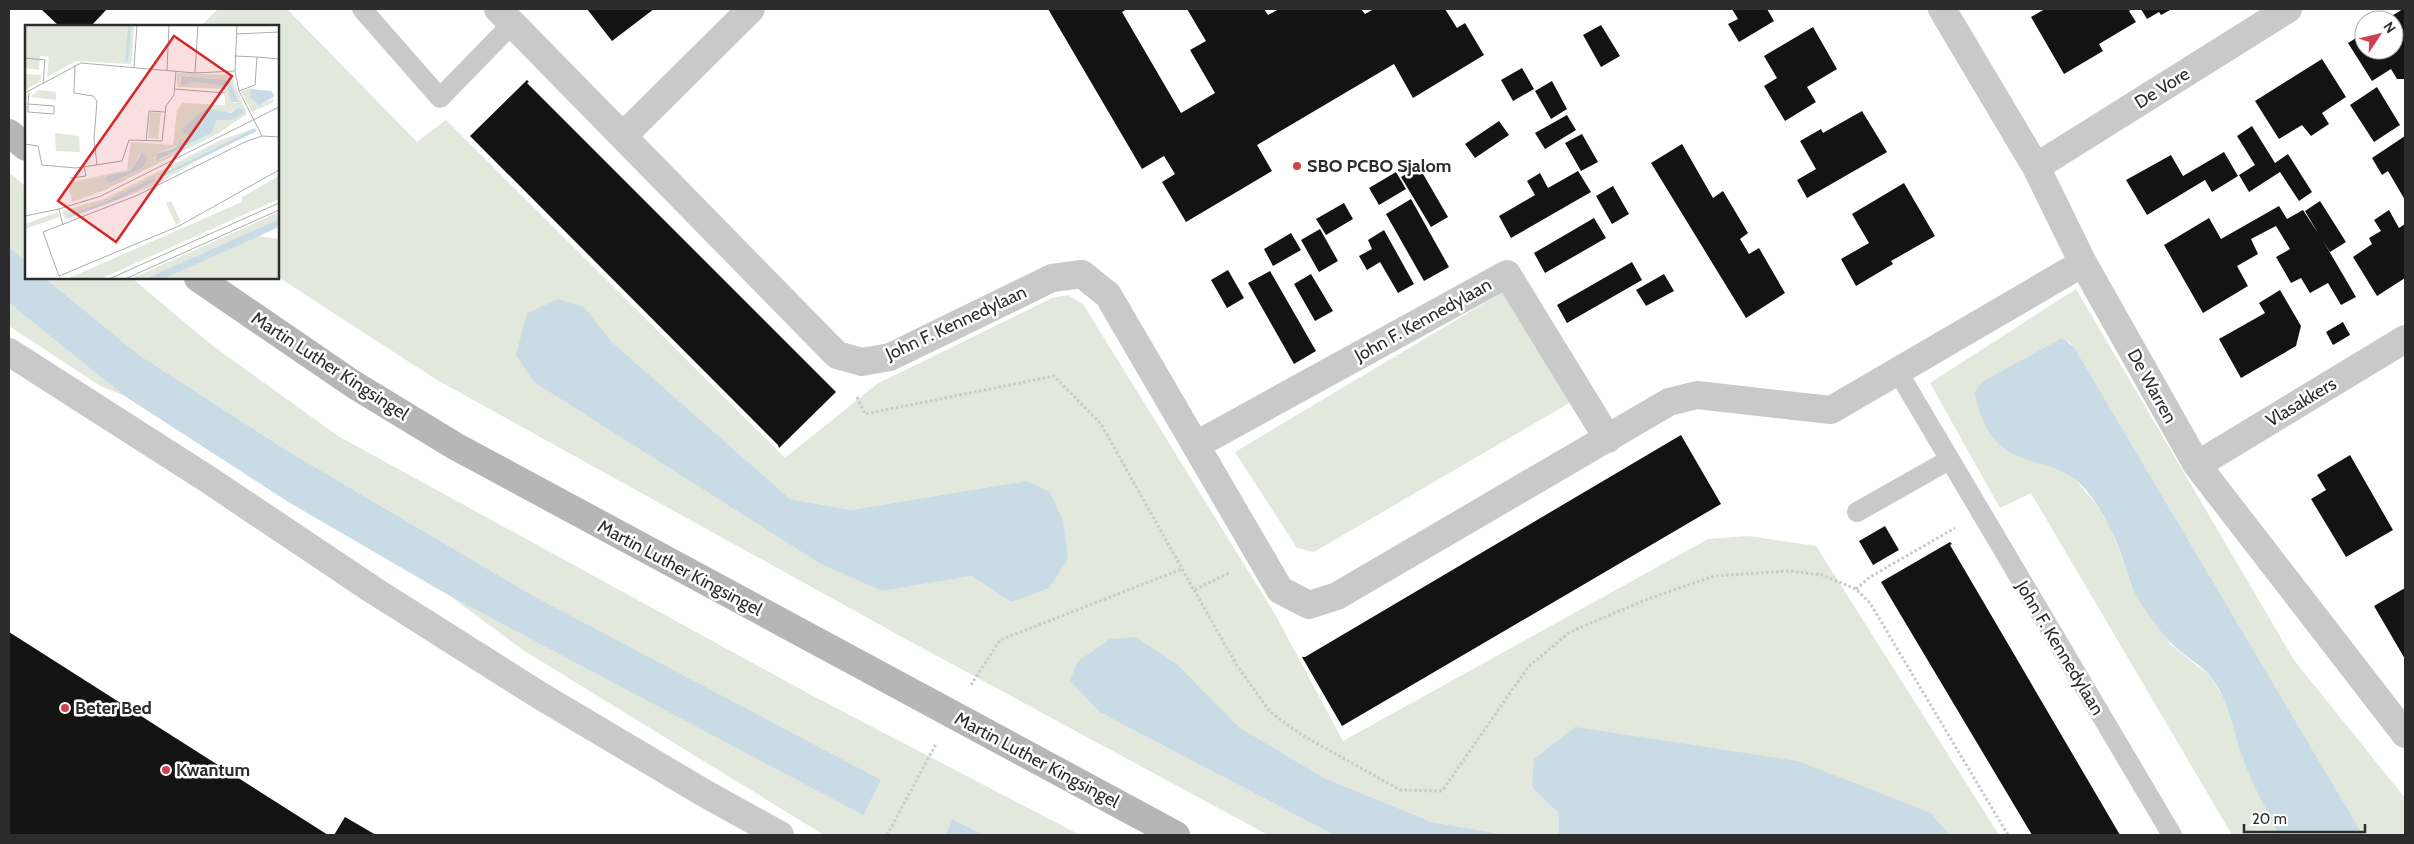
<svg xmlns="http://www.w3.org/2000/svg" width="2414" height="844" font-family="Cabin,sans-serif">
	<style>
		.green { fill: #e2e8db; fill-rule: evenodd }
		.water { fill: #c9dce6 }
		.building { fill: #131313 }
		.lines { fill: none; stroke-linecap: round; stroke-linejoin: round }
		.path { stroke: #c9c9c9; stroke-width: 3; stroke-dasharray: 2.5 2.5; stroke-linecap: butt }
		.lane { stroke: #c9c9c9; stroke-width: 20 }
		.street { stroke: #c9c9c9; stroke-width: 28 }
		.secondary { stroke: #b6b6b6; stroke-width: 28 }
		.poi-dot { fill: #d0404f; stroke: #fff; stroke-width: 2 }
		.labels { text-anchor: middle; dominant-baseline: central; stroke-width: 5; stroke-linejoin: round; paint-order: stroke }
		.street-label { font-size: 18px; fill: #2c2c2c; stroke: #fff }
		.poi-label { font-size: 18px; font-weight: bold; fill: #2c2c2c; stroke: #fff; text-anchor: start }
		.inset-road { fill: none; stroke: #ababab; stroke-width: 1 }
		.view { fill: #d62828; fill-opacity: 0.15; stroke: #d62828; stroke-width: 2.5 }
		.inset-edge { fill: none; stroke: #2c2c2c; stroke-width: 2.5 }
	</style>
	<rect width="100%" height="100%" fill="#fff"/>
	<path class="green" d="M218 9H287L417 142 446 120 785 458 877 384 1052 298 1068 295 1083 304 1276 616 1343 741 1708 539 1748 536 1816 546 1999 835H1950L1931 813 1532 787 1558 813 1559 835H1508L1432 822 1324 778 1239 727 1178 665 1101 713 1334 835H1268L902 637 437 380 278 277V26H201ZM559 299 583 307 612 342 790 499 851 510 1026 481 1011 602 972 576 882 591Z
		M9 172 26 187V261L9 247Z
		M45 278H132L209 343 338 436 813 696 1080 835H984L954 819 945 835H824L523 650 450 596 558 652 537 598 286 450 139 355Z
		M2076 289 2294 660 2405 798V835H2363L2074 347 2068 341 2018 456 2051 465 2072 476 2097 505 2110 527 2128 572 2130 585 2170 644 2210 676 2226 702 2235 725 2242 756 2279 835H2232L2031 493 2000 508 1930 383Z
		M1503 292 1571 402 1314 552 1297 548 1235 452Z
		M9 303 123 395 102 387 9 326Z"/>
	<path class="water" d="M9 247 26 261V278H45L139 355 286 450 537 598 881 780 863 815 450 596 290 503 123 395 9 303Z
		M559 299 584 307 612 342 790 499 851 510 1026 481 1050 492 1063 520 1068 559 1049 588 1011 602 972 576 882 591 821 564 534 382 516 355 527 313Z
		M2062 338 2074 347 2363 835H2279C2267 809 2251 783 2242 756 2232 728 2230 701 2210 676 2199 663 2184 656 2172 644 2162 635 2136 598 2131 585 2129 581 2129 575 2127 571 2118 542 2105 513 2086 490 2068 468 2045 466 2020 457 1992 447 1979 419 1975 392L1982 382Z
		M1136 637 1178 665 1239 727 1324 778 1432 822 1508 835H1334L1101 713 1070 681 1077 662 1110 639Z
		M1575 727 1798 761 1931 813 1950 835H1559L1558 813 1532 787 1534 759Z
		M953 819 984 835H945Z"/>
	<path class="building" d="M41 9H107L91 26H59Z
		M587 9H654L612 41Z
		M1048 9H1127L1122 12 1181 113 1215 93 1190 50 1206 41 1187 9H1264L1268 15 1279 9H1361L1365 14 1374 9H1445L1457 28 1465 23 1484 55 1413 98 1394 64 1257 145 1272 171 1186 222 1162 182 1175 174 1164 156 1142 169Z
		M1732 9H1767L1774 21 1739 42 1728 24 1738 19Z
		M2045 9H2132L2129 11 2136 22 2099 44 2103 51 2064 74 2031 17Z
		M2141 9H2172L2161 15 2159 12 2147 19Z
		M2403 9H2405V79H2397L2391 69 2372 81 2348 43 2364 33V50H2394V20H2385Z
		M1601 25 1620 56 1601 67 1583 35Z
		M1813 27 1837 69 1807 87 1816 102 1785 121 1764 86 1777 78 1764 56Z
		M2322 59 2346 97 2322 113 2329 124 2311 136 2302 125 2279 139 2255 101Z
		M1522 68 1534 89 1513 101 1501 80Z
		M527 80 529 82 527 83 836 392 779 448 778 445 470 136Z
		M1552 81 1567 109 1551 119 1535 91Z
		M2377 87 2400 125 2374 142 2350 105Z
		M1862 111 1887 152 1807 198 1797 180 1816 169 1800 141 1821 129 1823 133Z
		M1567 115 1576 130 1545 149 1535 133Z
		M1499 121 1509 135 1475 158 1465 144Z
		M2252 126 2275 163 2288 154 2312 192 2299 201 2280 172 2249 192 2239 175 2255 165 2237 136Z
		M1582 134 1598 162 1581 171 1565 143Z
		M2405 136V200L2388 171 2382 175 2372 158Z
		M1682 144 1713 198 1723 191 1748 233 1740 239 1749 254 1759 248 1785 293 1746 318 1651 163Z
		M2224 152 2238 176 2212 192 2205 180 2147 215 2126 180 2171 155 2183 176Z
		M1419 167 1448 217 1431 227 1401 177Z
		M1578 171 1591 192 1511 238 1499 216 1535 195 1527 181 1540 173 1548 188Z
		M1396 172 1406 189 1379 205 1369 188Z
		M1904 183 1935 236 1891 261 1893 264 1856 286 1841 259 1869 243 1852 214Z
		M1613 186 1629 214 1612 224 1596 196Z
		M1411 199 1449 267 1424 281 1386 214Z
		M2320 201 2346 242 2330 252 2322 239 2356 297 2341 305 2328 283 2310 293 2301 278 2291 283 2276 257 2290 249 2276 226 2251 239 2258 254 2237 266 2248 286 2203 313 2164 245 2209 218 2221 239 2279 206 2287 219 2303 210 2318 233 2305 211Z
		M1344 203 1353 219 1326 235 1316 219Z
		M2389 210 2399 228 2405 224V278L2377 296 2353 257 2372 244 2369 238 2381 231 2374 220Z
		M1594 218 1606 238 1545 273 1534 253Z
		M1320 229 1338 261 1319 272 1301 240Z
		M1384 230 1414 284 1398 293 1380 262 1367 270 1359 256 1372 249 1368 240Z
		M1291 233 1301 250 1273 266 1264 249Z
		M1632 262 1642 280 1567 323 1557 305Z
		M1228 270 1244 298 1227 308 1211 280Z
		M1270 271 1316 351 1294 364 1248 283Z
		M1311 274 1333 311 1315 321 1294 284Z
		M1664 274 1674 291 1646 306 1636 290Z
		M2280 290 2301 326 2296 346 2241 378 2219 339 2265 313 2259 303Z
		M2343 322 2350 335 2333 345 2326 332Z
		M1681 435 1721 504 1342 726 1302 657H1305Z
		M2350 455 2393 530 2346 557 2311 499 2326 490 2317 475Z
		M1885 526 1899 550 1873 565 1859 541Z
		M1950 542 1952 544 1950 545 2120 835H2032L1881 582Z
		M2405 588V659L2374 606Z
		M9 632 328 835H9Z
		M345 817 376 835H334Z"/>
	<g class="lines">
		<path class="path" d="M857 397 865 414 1054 376 1101 424 1194 590 1229 573
			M1856 589 1870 577 1955 528
			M1194 590 1236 664 1270 712 1302 735 1400 790 1442 791 1528 667 1570 632 1645 600 1714 576 1789 571 1822 575 1856 589 1870 603 2008 835
			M971 685 1000 640 1182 569
			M887 835 936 744"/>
		<path class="lane" d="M362 9 440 98 512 24
			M1898 372 2172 835
			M1857 512 1949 460"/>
		<path class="street" d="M498 9 837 355 862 362 890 357 1052 278 1082 274 1108 295 1280 590 1309 605 1337 596 1669 402 1697 395 1831 410 2083 263
			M1942 9 2036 167 2083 263 2197 465 2405 734
			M624 135 751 9
			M2036 167 2288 9
			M9 352 209 480 373 590 539 695 704 793 780 835
			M1196 445 1507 274 1608 439
			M2197 465 2405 339"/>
		<path class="secondary" d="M9 133 26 147
			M198 278 353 384 455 446 1176 835"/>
	</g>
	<g class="poi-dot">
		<circle cx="1297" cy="166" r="5"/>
		<circle cx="65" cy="708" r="5"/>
		<circle cx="166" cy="770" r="5"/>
	</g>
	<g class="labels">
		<g class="street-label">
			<text transform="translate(2162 88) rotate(-32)">De Vore</text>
			<text transform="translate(1423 320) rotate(-29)">John F. Kennedylaan</text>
			<text transform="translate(956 323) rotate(-25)">John F. Kennedylaan</text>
			<text transform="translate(330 366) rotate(33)">Martin Luther Kingsingel</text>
			<text transform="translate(2152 386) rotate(61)">De Warren</text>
			<text transform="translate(2301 402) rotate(-31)">Vlasakkers</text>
			<text transform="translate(680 568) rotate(28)">Martin Luther Kingsingel</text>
			<text transform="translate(2060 648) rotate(59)">John F. Kennedylaan</text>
			<text transform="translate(1037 760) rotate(28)">Martin Luther Kingsingel</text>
		</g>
		<g class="poi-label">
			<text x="1307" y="166">SBO PCBO Sjalom</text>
			<text x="75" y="708">Beter Bed</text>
			<text x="176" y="770">Kwantum</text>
		</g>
	</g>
	<g transform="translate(25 25)">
		<rect width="254" height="254" fill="#fff"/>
		<path d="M0 0H103L102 37 106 0H109L107 36 105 39 51 36 22 52 24 32 15 31 14 45 0 43ZM152 48 206 50 222 89 192 109 80 165 47 177 43 158 102 145 106 117 148 120 152 85 157 78 200 80 199 64 152 62ZM155 51 205 55 212 78 206 77 202 61 168 57 156 61ZM210 85 207 95H192L187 108 135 135 130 134 131 129 158 118 166 110 163 109ZM115 129 119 137 116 144 85 158 82 151 105 146ZM0 49 16 50V56L0 65ZM230 62 226 64 228 76 234 81 248 74 249 77 227 87 216 66ZM14 65 31 67V75L5 72ZM125 87 136 88 133 114 123 113ZM230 103 135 150 137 153 178 133 130 160 95 174 130 156 128 154 77 178 42 190 43 193 66 187 40 194 37 186 79 174 196 115ZM30 108 54 111 55 127 31 126ZM254 151V174L75 254H42L217 177V172ZM146 176 156 197 151 200 141 178ZM33 187 34 192 0 204V199ZM254 187V194L147 242 120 254H106ZM233 211 254 214V254H138Z" fill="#e2e8db" fill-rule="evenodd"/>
		<path d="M103 0H106V7L103 36 100 37ZM156 51 205 55 213 77H206L202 61 168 57 156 61ZM226 64 246 66 250 71 234 81 225 73ZM181 83 206 88 213 83 218 84 219 88 207 95H192L187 108 131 136V129L150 123 165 110 159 108 158 103ZM230 103 232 106 136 153 135 150ZM117 128 123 133 116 144 85 158 80 155 82 151 105 146ZM129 153 130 156 95 174 43 193 42 190 77 178ZM254 194 252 203 138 254H120Z" fill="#c9dce6"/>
		<path class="inset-road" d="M212 0 210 46 214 66 237 111M212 9 254 7M209 31 232 32 230 60 214 66M232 32 254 34M0 33 20 35 18 58M50 40 49 68 68 71 72 76 69 114 72 140M109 42 112 0M142 45 144 0M170 48 173 0M149 64 200 68M0 68 56 38 170 48 210 46M3 79V87L29 89V81L3 79 4 68M254 112 237 111 222 116 113 170 18 207 34 251 154 201 254 145M121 116 124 86 140 87M0 119 13 121 17 140 51 143 97 136 104 115 137 116 141 81 149 70 151 46M45 153 61 151 59 142M34 184 38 200M0 191 34 184 76 171 254 82M84 254 254 178M100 254 254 185"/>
		<path class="view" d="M149 11 207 51 91 217 33 176Z"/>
		<rect width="254" height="254" class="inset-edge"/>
	</g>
	<rect width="2414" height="844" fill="none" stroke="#2c2c2c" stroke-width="20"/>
	<g transform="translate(2379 35) rotate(55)"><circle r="24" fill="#ffffff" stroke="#ababab"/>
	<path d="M0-4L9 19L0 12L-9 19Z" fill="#d0404f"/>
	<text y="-8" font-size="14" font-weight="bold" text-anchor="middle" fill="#2c2c2c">N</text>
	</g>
	<path d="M2244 824v8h121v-8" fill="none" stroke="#2c2c2c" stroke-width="2.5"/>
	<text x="2252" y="824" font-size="15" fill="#2c2c2c" stroke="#ffffff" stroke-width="4" paint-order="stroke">20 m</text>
</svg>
